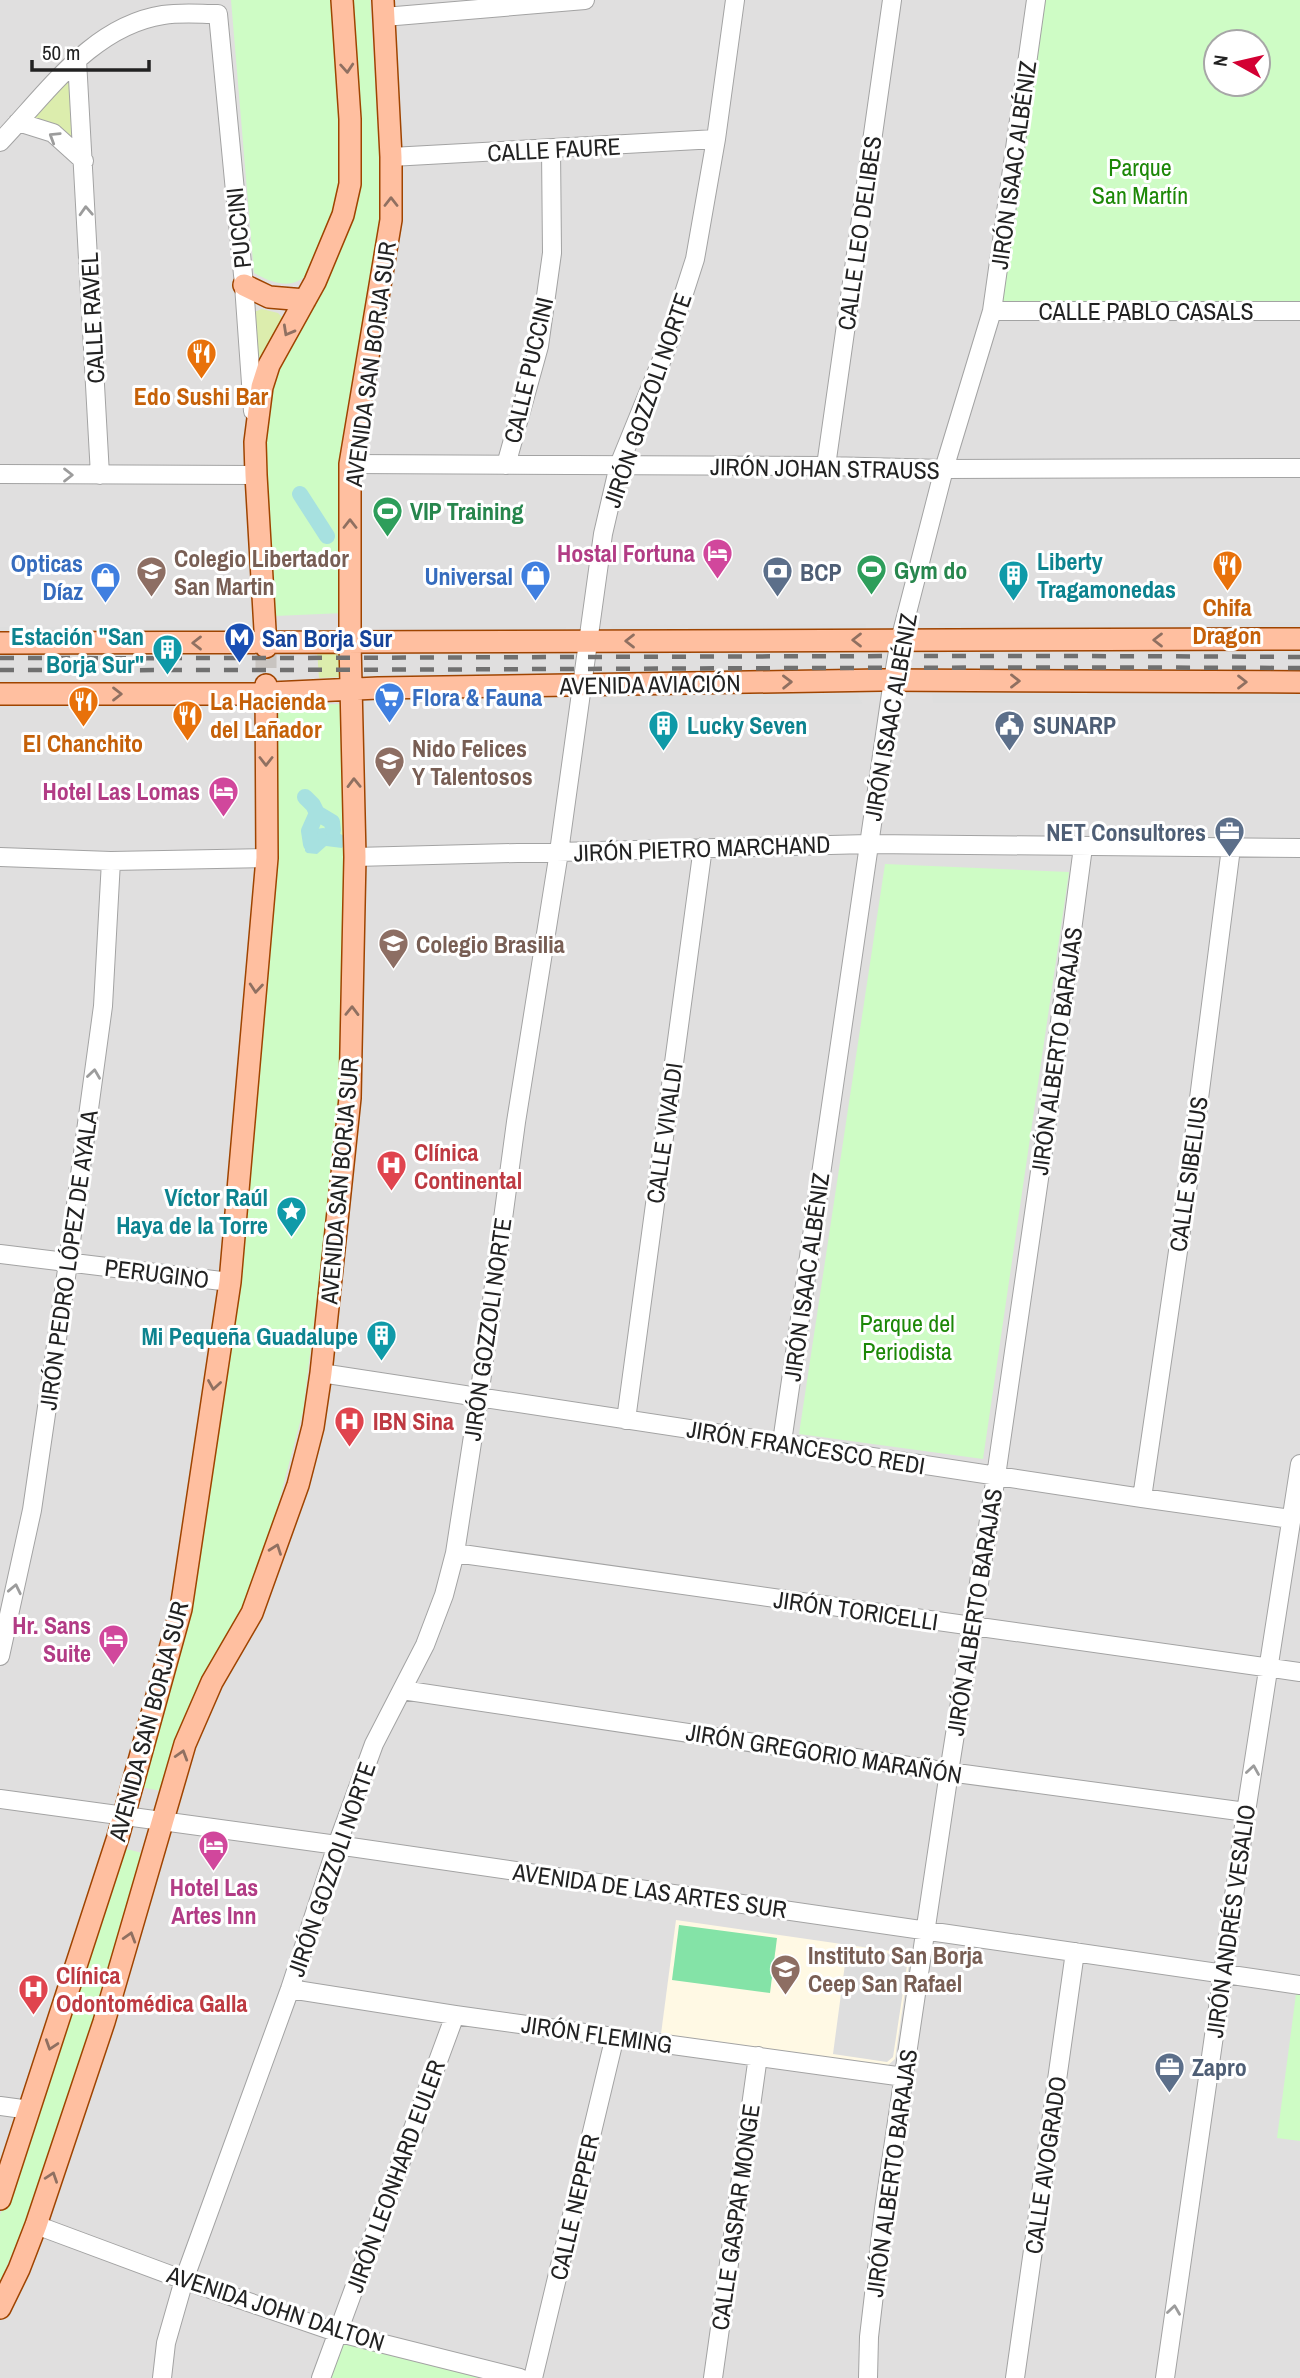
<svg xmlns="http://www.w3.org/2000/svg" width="1300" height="2378" font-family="'Archivo Narrow',sans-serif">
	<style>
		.residential { fill: #e0dfdf; fill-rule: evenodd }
		.education { fill: #fff9e4 }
		.grass { fill: #dcedad }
		.park { fill: #cefcc5; fill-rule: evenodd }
		.pitch { fill: #84e3a7 }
		.parking { fill: #dedede }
		.water { fill: #a7e1e0 }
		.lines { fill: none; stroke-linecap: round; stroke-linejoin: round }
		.canal { stroke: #a7e1e0; stroke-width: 16 }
		.major-tunnel { stroke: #c8c4c0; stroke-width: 21; stroke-dasharray: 21 10; stroke-linecap: butt }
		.minor-casing { stroke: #a3a3a3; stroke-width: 20 }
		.major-casing { stroke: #9f4400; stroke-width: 24 }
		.minor { stroke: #fff; stroke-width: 18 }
		.major { stroke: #ffbfa0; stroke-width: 21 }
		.rail { stroke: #707070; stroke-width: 4.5; stroke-dasharray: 14 14; stroke-linecap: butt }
		.oneway { stroke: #907061 }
		.oneway2 { stroke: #9c9c9c }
		.labels { text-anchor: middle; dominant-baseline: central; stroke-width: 6; stroke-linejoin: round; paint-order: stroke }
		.street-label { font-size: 24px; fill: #222; stroke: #fff }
		.park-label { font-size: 24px; fill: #1c8807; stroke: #fff }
		.food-label { font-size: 24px; font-weight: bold; fill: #c56008; stroke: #fff }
		.leisure-label { font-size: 24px; font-weight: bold; fill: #27864d; stroke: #fff; text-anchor: start }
		.hotel-label { font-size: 24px; font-weight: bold; fill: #b23c85; stroke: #fff; text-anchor: end }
		.education-label { font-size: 24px; font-weight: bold; fill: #785e54; stroke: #fff; text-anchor: start }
		.culture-label { font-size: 24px; font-weight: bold; fill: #0d838f; stroke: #fff; text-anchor: end }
		.shop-label { font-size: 24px; font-weight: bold; fill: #366cbe; stroke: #fff; text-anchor: end }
		.service-label { font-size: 24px; font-weight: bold; fill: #4e5e75; stroke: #fff; text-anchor: start }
		.transit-label { font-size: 24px; font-weight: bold; fill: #164399; stroke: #fff; text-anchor: start }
		.health-label { font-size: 24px; font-weight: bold; fill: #be3a42; stroke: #fff; text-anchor: start }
	</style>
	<rect width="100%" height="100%" fill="#f2ece8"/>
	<path class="residential" d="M0 0H1300V2378H0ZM1216 42H1258V84H1216Z"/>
	<path class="education" d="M676 1920 904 1953 910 1957 895 2059 887 2066 661 2034Z"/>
	<path class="grass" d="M77 60 84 161 18 122Z
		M262 309 278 313 283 318 259 360 254 357V312Z
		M342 649 343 677 319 678 317 650Z"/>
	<path class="park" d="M231 0H334L343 186 308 273C293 291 272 283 254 273Z
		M351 0H370L383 208 344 613 275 616 263 482 264 429 275 379 324 282 357 200 361 114Z
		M1042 0H1300V303L1000 305ZM1216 42H1258V84H1216Z
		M345 704 349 785 342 1094 303 1411 259 1576 162 1791 140 1787 210 1483 241 1286 278 864 274 705Z
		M885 864 1069 872 983 1459 799 1434Z
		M123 1848 146 1854 50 2164 0 2282V2215L14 2181Z
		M1296 1994H1300V2141L1277 2138Z
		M339 2339 499 2378H325Z"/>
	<path class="pitch" d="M679 1925 777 1938 770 1993 672 1980Z"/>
	<path class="parking" d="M1300 622V632L943 635 938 623Z
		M865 624 867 635 610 638 612 625Z
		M0 627H220L228 635H0Z
		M379 627H566L565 635 380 634Z
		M602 692 857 694 863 704H600Z
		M932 694H1300V703H933Z
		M543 695V705H393L384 696Z
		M872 1951 903 1956 908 1959 893 2057 887 2062 833 2054 845 1964 869 1967Z"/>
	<path class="water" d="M323 828 335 830 345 837V843L342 848 326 846 317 854 307 853 305 851V845L315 842 316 829Z"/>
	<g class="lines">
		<path class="canal" d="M300 494 327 536
			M305 797 313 805 317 813 332 822 333 830
			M311 844 309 831 317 813"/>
		<path class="major-tunnel" d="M266 647V685"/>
		<defs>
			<path id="minor" d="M384 17 585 0
				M77 60 100 475
				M18 122 53 133 84 161
				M0 142C47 93 92 26 163 15 181 12 200 14 218 14L244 285 253 411
				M391 157 716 139
				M992 311H1300
				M350 464 826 466 944 469 1300 468
				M506 465 539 346 552 253 551 149
				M826 466 892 0
				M0 474 256 475
				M0 857 111 861 267 858
				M355 857 869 844 1300 848
				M0 1254 230 1282
				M321 1373 1142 1498 1291 1519
				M626 1420 703 847
				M782 1442 893 680 900 640 944 469 992 311 1036 0
				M1142 1498 1190 1169 1231 848
				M455 1553 1300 1672
				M0 1656 32 1510 68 1263 103 1006 111 861
				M402 1690 949 1772 1246 1812
				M0 1799 337 1845 1300 1985
				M290 1989 455 2015 904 2077
				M0 2106 30 2110
				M36 2225 184 2280 336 2332 520 2378
				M162 2378 166 2343 184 2280 290 1989 337 1845 374 1744 425 1645 444 1595 455 1553 479 1397 516 1122 559 852 603 534 619 465 665 352 695 259 716 139 735 0
				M321 2378 455 2015
				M533 2378 615 2036
				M713 2378 758 2056
				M868 2378 869 2337 884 2209 949 1772 996 1476 1043 1151 1083 847
				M1015 2378 1075 1952
				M1165 2378 1246 1812 1300 1464"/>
			<path id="major" d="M244 285 269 297 305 300
				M0 643 1300 639
				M266 647 256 475 255 442 262 387 269 365 315 282 343 215 350 184V119L342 0
				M0 694H251L378 688 881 680 1300 682
				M0 2199 118 1837 181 1609 230 1282 267 858 266 685
				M0 2308 19 2269 36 2225 104 2022 185 1744 212 1682 252 1613 298 1485 313 1427 321 1373 350 1098 355 857 350 642V464L391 220V157L383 0"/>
		</defs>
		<use href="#minor" class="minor-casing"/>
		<use href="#major" class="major-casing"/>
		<use href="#minor" class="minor"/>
		<use href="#major" class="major"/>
		<path class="rail" d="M0 658C433 659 867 654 1300 657
			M0 670C433 671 867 666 1300 668"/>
	</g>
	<defs><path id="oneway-chevron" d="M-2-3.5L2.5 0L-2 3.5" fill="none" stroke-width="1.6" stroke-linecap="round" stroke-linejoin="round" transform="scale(1.75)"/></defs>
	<g class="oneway">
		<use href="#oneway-chevron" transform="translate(347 68) rotate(86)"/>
		<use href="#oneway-chevron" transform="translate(391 202) rotate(-90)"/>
		<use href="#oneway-chevron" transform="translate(288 331) rotate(119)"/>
		<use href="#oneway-chevron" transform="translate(350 524) rotate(-90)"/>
		<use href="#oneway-chevron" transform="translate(857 640) rotate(180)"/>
		<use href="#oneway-chevron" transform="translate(1158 640) rotate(180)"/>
		<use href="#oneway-chevron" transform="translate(630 641) rotate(180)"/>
		<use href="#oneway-chevron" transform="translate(197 643) rotate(180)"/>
		<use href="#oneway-chevron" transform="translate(1015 681)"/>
		<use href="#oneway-chevron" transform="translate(787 682) rotate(-1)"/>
		<use href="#oneway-chevron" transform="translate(1242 682)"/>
		<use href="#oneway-chevron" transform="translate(117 694)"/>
		<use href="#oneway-chevron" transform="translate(266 761) rotate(90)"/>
		<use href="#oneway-chevron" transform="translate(354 783) rotate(-91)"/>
		<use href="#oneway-chevron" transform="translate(256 988) rotate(95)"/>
		<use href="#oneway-chevron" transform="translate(352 1011) rotate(-89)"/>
		<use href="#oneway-chevron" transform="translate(214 1385) rotate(99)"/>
		<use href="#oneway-chevron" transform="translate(276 1549) rotate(-70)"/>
		<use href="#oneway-chevron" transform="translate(182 1755) rotate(-73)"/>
		<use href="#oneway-chevron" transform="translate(130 1937) rotate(-73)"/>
		<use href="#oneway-chevron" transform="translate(51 2045) rotate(108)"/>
		<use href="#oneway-chevron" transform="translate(52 2177) rotate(-71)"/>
	</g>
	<g class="oneway2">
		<use href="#oneway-chevron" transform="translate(54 137) rotate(-148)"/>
		<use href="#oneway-chevron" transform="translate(86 211) rotate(-93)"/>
		<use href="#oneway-chevron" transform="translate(68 475)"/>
		<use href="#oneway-chevron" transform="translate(94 1074) rotate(-82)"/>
		<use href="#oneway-chevron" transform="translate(15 1589) rotate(-78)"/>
		<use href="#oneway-chevron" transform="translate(1253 1770) rotate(-81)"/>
		<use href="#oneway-chevron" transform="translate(1174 2310) rotate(-82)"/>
	</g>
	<defs>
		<symbol id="restaurant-pin" viewBox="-11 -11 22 30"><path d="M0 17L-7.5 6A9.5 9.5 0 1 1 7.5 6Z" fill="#e8710a" stroke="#fff"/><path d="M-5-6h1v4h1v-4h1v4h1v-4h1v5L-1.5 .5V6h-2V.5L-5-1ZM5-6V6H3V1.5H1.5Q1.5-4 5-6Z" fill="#fff"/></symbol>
		<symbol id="stadium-pin" viewBox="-11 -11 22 30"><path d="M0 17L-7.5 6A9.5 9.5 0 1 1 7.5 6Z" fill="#2e9e5b" stroke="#fff"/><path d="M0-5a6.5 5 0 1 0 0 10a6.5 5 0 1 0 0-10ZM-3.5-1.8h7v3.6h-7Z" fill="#fff"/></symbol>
		<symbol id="hotel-pin" viewBox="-11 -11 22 30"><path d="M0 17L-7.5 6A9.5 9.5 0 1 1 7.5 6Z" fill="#d1479c" stroke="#fff"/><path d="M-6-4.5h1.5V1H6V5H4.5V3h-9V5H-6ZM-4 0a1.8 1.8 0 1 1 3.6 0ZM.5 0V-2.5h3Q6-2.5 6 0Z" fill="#fff"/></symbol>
		<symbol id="school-pin" viewBox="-11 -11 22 30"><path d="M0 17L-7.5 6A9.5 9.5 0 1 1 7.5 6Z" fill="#8d6e63" stroke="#fff"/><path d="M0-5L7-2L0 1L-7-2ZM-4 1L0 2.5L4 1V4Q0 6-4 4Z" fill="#fff"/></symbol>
		<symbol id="bank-pin" viewBox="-11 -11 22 30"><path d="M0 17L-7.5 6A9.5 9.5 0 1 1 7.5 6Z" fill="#5c6f8a" stroke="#fff"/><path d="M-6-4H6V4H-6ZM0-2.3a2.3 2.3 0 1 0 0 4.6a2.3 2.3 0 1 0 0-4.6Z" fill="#fff"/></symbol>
		<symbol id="building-pin" viewBox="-11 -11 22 30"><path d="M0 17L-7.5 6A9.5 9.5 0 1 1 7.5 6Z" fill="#0f9aa8" stroke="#fff"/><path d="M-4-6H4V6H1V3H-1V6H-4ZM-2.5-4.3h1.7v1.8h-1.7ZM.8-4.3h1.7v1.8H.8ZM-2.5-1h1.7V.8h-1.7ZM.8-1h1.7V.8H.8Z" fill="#fff"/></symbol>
		<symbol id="shop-pin" viewBox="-11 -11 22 30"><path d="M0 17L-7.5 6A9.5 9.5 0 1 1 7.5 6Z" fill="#3f7fe0" stroke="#fff"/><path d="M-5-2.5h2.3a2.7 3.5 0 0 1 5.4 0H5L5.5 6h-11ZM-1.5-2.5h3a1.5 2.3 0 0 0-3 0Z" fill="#fff"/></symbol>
		<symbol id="metro-pin" viewBox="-11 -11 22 30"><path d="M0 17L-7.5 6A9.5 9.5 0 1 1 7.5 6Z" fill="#1a4fb4" stroke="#fff"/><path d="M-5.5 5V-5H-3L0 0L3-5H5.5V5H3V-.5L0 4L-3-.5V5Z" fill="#fff"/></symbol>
		<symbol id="supermarket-pin" viewBox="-11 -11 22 30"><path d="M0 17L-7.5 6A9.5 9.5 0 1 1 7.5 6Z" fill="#3f7fe0" stroke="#fff"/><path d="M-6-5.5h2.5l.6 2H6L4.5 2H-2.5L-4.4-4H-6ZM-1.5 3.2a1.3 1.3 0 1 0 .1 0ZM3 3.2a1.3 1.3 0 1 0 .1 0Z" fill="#fff"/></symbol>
		<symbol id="civic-pin" viewBox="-11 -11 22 30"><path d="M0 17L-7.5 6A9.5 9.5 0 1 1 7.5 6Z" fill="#5c6f8a" stroke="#fff"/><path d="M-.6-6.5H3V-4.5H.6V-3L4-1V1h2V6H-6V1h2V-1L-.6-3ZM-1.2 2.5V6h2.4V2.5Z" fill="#fff"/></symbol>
		<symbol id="office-pin" viewBox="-11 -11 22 30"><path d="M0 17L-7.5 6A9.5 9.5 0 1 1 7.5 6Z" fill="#5c6f8a" stroke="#fff"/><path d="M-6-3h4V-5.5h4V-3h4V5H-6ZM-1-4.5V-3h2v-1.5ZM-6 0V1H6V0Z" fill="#fff"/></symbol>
		<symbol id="hospital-pin" viewBox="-11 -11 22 30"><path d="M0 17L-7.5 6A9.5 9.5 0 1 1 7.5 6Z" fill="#e0444e" stroke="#fff"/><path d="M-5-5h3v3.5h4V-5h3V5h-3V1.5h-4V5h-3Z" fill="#fff"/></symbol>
		<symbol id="sight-pin" viewBox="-11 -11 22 30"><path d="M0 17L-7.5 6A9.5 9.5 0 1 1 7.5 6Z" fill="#0f9aa8" stroke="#fff"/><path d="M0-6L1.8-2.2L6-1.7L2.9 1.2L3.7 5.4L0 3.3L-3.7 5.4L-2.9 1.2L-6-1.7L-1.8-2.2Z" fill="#fff"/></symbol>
	</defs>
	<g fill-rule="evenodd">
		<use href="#restaurant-pin" x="184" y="336" width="35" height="47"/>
		<use href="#stadium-pin" x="370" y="494" width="35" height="47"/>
		<use href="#hotel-pin" x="700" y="536" width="35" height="47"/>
		<use href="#restaurant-pin" x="1210" y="548" width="35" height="47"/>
		<use href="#stadium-pin" x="854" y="552" width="35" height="47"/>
		<use href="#school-pin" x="134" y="554" width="35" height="47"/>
		<use href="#bank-pin" x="760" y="554" width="35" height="47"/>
		<use href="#building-pin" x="996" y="558" width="35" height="47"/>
		<use href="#shop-pin" x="518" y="558" width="35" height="47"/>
		<use href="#shop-pin" x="88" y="560" width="35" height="47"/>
		<use href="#metro-pin" x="222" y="620" width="35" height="47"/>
		<use href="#building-pin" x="150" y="632" width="35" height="47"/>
		<use href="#supermarket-pin" x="372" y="680" width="35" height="47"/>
		<use href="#restaurant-pin" x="66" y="684" width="35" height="47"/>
		<use href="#restaurant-pin" x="170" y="698" width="35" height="47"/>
		<use href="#building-pin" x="646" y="708" width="35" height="47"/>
		<use href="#civic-pin" x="992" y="708" width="35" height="47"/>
		<use href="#school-pin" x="372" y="744" width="35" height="47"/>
		<use href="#hotel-pin" x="206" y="774" width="35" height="47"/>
		<use href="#office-pin" x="1212" y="814" width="35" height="47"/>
		<use href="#school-pin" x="376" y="926" width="35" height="47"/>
		<use href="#hospital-pin" x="374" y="1148" width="35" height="47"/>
		<use href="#sight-pin" x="274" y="1194" width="35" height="47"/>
		<use href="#building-pin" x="364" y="1318" width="35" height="47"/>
		<use href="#hospital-pin" x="332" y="1404" width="35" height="47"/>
		<use href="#hotel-pin" x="96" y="1622" width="35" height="47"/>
		<use href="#hotel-pin" x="196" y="1828" width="35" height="47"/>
		<use href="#school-pin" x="768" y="1952" width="35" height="47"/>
		<use href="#hospital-pin" x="16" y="1972" width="35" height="47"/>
		<use href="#office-pin" x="1152" y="2050" width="35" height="47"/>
	</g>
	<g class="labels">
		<g class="street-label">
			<text transform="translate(554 149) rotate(-3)">CALLE FAURE</text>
			<text transform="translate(1013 165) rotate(-82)">JIRÓN ISAAC ALBÉNIZ</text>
			<text transform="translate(238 228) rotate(-96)">PUCCINI</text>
			<text transform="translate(859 233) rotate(-82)">CALLE LEO DELIBES</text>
			<text x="1146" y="311">CALLE PABLO CASALS</text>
			<text transform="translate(92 318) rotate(-93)">CALLE RAVEL</text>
			<text transform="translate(370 364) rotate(-82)">AVENIDA SAN BORJA SUR</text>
			<text transform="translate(528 370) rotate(-77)">CALLE PUCCINI</text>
			<text transform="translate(647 400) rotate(-71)">JIRÓN GOZZOLI NORTE</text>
			<text transform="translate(825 468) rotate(1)">JIRÓN JOHAN STRAUSS</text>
			<text transform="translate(650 684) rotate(-1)">AVENIDA AVIACIÓN</text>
			<text transform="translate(890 717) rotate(-80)">JIRÓN ISAAC ALBÉNIZ</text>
			<text transform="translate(702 848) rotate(-2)">JIRÓN PIETRO MARCHAND</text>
			<text transform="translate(1056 1051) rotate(-82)">JIRÓN ALBERTO BARAJAS</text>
			<text transform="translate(664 1133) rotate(-82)">CALLE VIVALDI</text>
			<text transform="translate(1188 1174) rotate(-82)">CALLE SIBELIUS</text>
			<text transform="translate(339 1181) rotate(-85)">AVENIDA SAN BORJA SUR</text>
			<text transform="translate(68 1260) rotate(-82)">JIRÓN PEDRO LÓPEZ DE AYALA</text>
			<text transform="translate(157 1273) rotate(7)">PERUGINO</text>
			<text transform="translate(806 1277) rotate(-82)">JIRÓN ISAAC ALBÉNIZ</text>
			<text transform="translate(487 1329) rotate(-82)">JIRÓN GOZZOLI NORTE</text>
			<text transform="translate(806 1447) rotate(9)">JIRÓN FRANCESCO REDI</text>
			<text transform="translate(856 1610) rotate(8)">JIRÓN TORICELLI</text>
			<text transform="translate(974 1612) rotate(-81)">JIRÓN ALBERTO BARAJAS</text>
			<text transform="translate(148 1721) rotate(-75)">AVENIDA SAN BORJA SUR</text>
			<text transform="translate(824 1753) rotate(9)">JIRÓN GREGORIO MARAÑÓN</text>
			<text transform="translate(331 1869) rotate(-71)">JIRÓN GOZZOLI NORTE</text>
			<text transform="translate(650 1890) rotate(8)">AVENIDA DE LAS ARTES SUR</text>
			<text transform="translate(1230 1921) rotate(-82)">JIRÓN ANDRÉS VESALIO</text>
			<text transform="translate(597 2034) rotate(8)">JIRÓN FLEMING</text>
			<text transform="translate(1045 2165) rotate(-82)">CALLE AVOGRADO</text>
			<text transform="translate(891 2173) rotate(-82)">JIRÓN ALBERTO BARAJAS</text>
			<text transform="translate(395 2176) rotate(-70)">JIRÓN LEONHARD EULER</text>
			<text transform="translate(574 2207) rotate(-77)">CALLE NEPPER</text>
			<text transform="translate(735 2217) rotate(-82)">CALLE GASPAR MONGE</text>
			<text transform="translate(276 2308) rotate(18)">AVENIDA JOHN DALTON</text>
		</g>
		<g class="park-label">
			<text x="1140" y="167">Parque<tspan x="1140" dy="28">San Martín</tspan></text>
			<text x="907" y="1323">Parque del<tspan x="907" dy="28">Periodista</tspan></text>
		</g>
		<g class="food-label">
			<text x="201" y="396">Edo Sushi Bar</text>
			<text x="1227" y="607">Chifa<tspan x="1227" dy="28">Dragon</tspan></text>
			<text x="210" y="701" text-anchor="start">La Hacienda<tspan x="210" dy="28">del Lañador</tspan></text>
			<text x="83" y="743">El Chanchito</text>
		</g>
		<g class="leisure-label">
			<text x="410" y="511">VIP Training</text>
			<text x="894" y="570">Gym do</text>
		</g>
		<g class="hotel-label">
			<text x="695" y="553">Hostal Fortuna</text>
			<text x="200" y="791">Hotel Las Lomas</text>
			<text x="91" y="1625">Hr. Sans<tspan x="91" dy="28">Suite</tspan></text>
			<text x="214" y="1887" text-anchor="middle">Hotel Las<tspan x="214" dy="28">Artes Inn</tspan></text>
		</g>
		<g class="education-label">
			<text x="174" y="558">Colegio Libertador<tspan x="174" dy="28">San Martin</tspan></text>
			<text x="412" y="748">Nido Felices<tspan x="412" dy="28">Y Talentosos</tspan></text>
			<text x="416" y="944">Colegio Brasilia</text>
			<text x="808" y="1955">Instituto San Borja<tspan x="808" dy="28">Ceep San Rafael</tspan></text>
		</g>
		<g class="culture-label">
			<text x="1037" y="561" text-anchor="start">Liberty<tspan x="1037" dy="28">Tragamonedas</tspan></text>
			<text x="144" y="636">Estación "San<tspan x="144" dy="28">Borja Sur"</tspan></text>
			<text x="687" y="725" text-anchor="start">Lucky Seven</text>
			<text x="268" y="1197">Víctor Raúl<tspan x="268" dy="28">Haya de la Torre</tspan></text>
			<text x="358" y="1336">Mi Pequeña Guadalupe</text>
		</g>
		<g class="shop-label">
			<text x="83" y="563">Opticas<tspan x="83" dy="28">Díaz</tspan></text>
			<text x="513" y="576">Universal</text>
			<text x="412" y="697" text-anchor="start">Flora &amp; Fauna</text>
		</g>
		<g class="service-label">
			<text x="800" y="572">BCP</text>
			<text x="1033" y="725">SUNARP</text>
			<text x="1206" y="832" text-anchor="end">NET Consultores</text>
			<text x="1192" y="2067">Zapro</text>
		</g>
		<g class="transit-label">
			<text x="262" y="638">San Borja Sur</text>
		</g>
		<g class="health-label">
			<text x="414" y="1152">Clínica<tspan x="414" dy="28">Continental</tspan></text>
			<text x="373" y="1421">IBN Sina</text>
			<text x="56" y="1975">Clínica<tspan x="56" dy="28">Odontomédica Galla</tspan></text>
		</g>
	</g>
	<g transform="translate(1237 63) rotate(278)"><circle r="33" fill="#ffffff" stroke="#a7a7a7" stroke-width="2"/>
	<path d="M0-5L12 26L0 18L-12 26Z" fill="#d30033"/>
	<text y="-10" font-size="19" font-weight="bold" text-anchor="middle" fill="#222222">N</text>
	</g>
	<path d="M32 60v10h117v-10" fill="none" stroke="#222222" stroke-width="3.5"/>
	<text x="42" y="60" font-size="21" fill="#222222" stroke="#ffffff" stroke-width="5" paint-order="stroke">50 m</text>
</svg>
